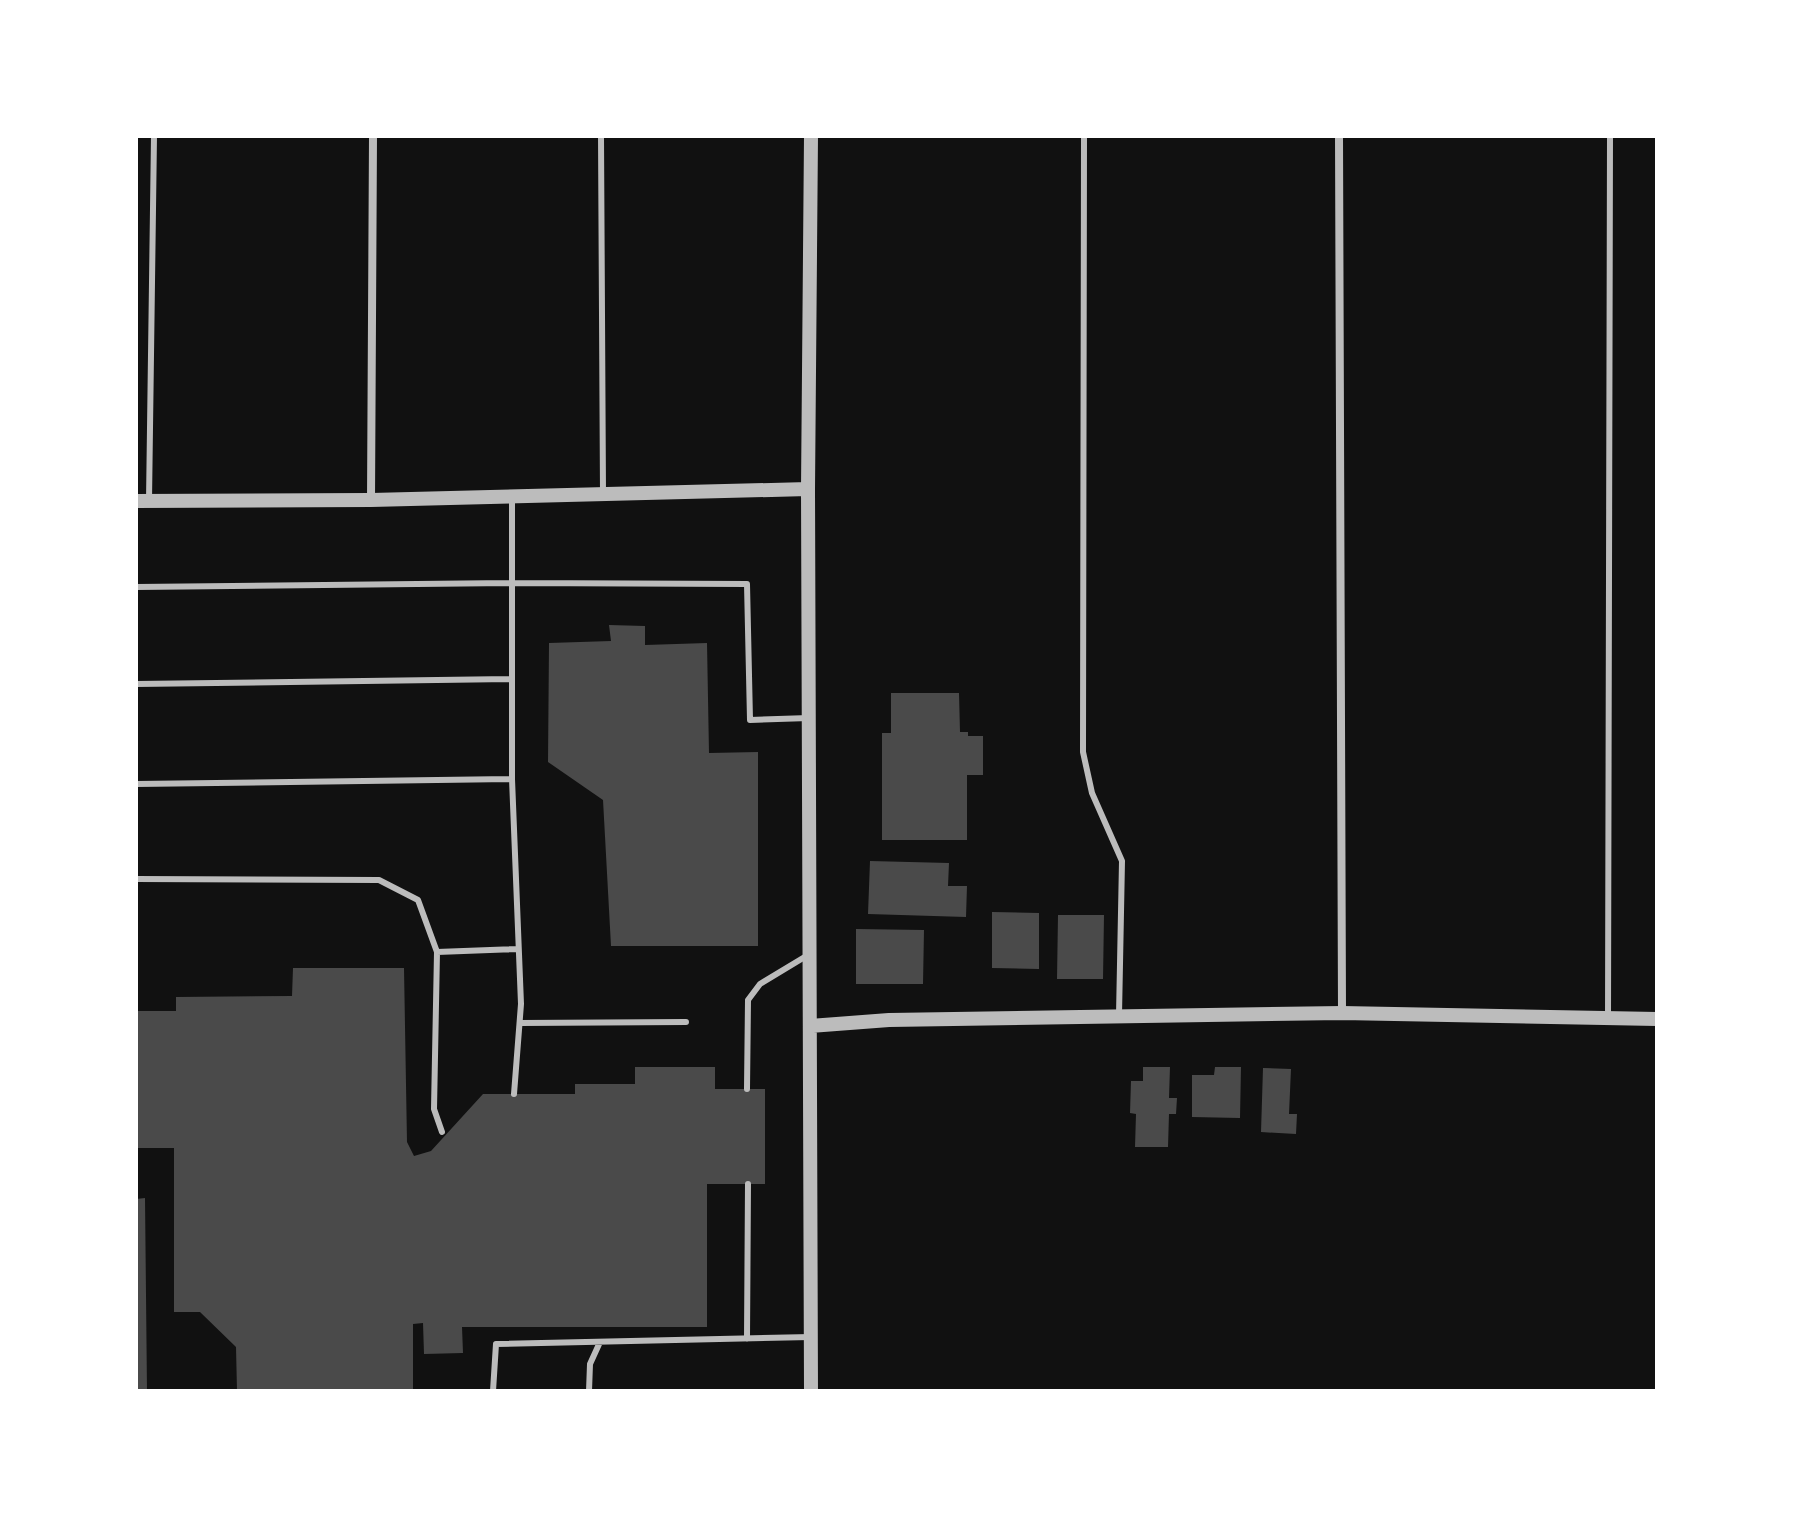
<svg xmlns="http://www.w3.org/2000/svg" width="1793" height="1527" font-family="Rubik,sans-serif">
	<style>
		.building { fill: #4a4a4a }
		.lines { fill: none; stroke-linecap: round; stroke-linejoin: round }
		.service { stroke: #bcbcbc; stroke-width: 6 }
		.minor { stroke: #bcbcbc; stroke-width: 8 }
		.tertiary { stroke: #bcbcbc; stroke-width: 14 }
	</style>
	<rect width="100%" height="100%" fill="#111"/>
	<path class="building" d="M609 625 645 626V645L707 643 709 753 758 752V946H611L603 800 548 762 549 643 611 641Z
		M891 693H959L960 732H968V736H983V775H967V840H882V733H891Z
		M870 861 949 863 948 886H967L966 917 868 914Z
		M992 912 1039 913V969L992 968Z
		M1058 915H1104L1103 979H1057Z
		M856 929 924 930 923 984H856Z
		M293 968H404L407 1142 414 1156 431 1151 483 1094H575V1084H635V1067H715V1089H765V1184H707V1327H462L463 1353 424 1354 423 1323 413 1324V1391H237L236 1347 200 1312H174V1148H136V1011H176V997L292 996Z
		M1143 1067H1170L1169 1098H1177L1176 1114H1169L1168 1147H1135L1136 1114 1130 1113 1131 1081H1143Z
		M1215 1067H1241L1240 1118 1192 1117V1075H1214Z
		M1263 1068 1291 1069 1289 1114H1297L1296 1134 1261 1132Z
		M145 1198 147 1391H136V1199Z"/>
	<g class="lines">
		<path class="service" d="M601 136 603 492
			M1084 136 1083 752 1092 793 1122 861 1119 1015
			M512 498V779L521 1004 514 1094
			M149 501 154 136
			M136 587 512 583 747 584 750 720 809 718
			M136 684 512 679
			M136 784 512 779
			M136 879 379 880 418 900 437 952 517 949
			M437 952 434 1109 442 1132
			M1608 1018 1610 136
			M520 1023 686 1022
			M747 1089 748 1000 760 984 808 955
			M747 1339 748 1184
			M493 1391 496 1344 811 1337
			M589 1391 590 1364 600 1342"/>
		<path class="minor" d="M1339 136 1342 1013
			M371 500 373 136"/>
		<path class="tertiary" d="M811 136 808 489 811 1391
			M136 501 371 500 808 489
			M810 1026 889 1020 1342 1013 1657 1019"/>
	</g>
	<rect width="1793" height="1527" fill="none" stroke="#ffffff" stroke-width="276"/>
</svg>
